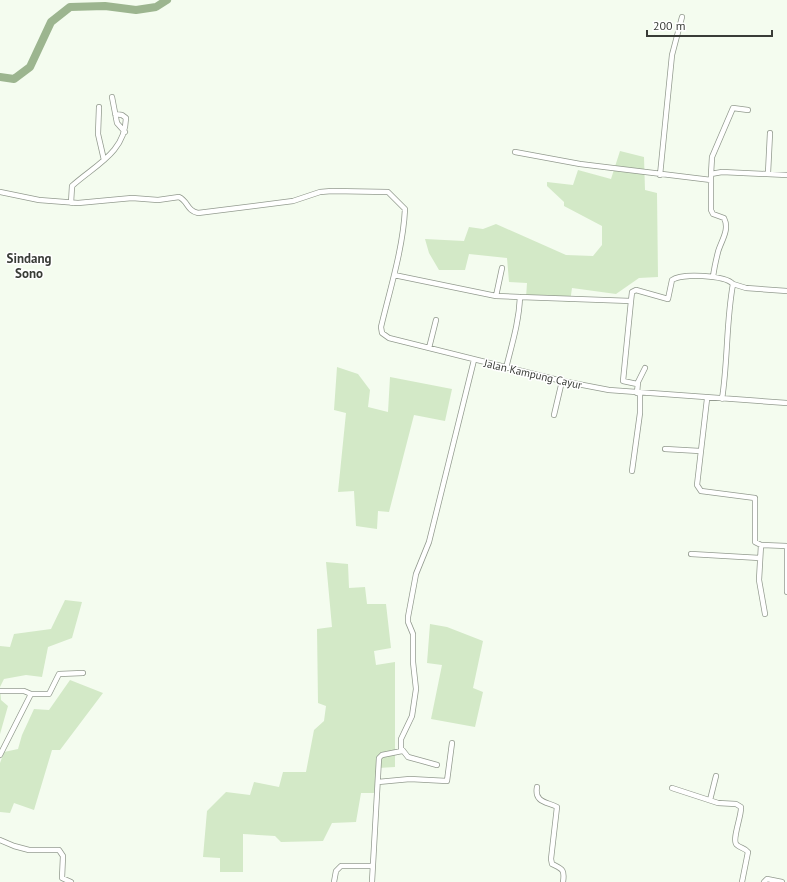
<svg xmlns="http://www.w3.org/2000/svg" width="787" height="882" font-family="'PT Sans',sans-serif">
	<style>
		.green { fill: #d3e9c7 }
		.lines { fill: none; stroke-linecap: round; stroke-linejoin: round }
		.river { stroke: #9cb58f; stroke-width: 8 }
		.street-casing { stroke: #939b8f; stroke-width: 6 }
		.street { stroke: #fff; stroke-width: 4.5 }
		.labels { text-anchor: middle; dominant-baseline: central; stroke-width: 3; stroke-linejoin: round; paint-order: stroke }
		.street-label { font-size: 11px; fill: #393c37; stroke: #fff }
		.quarter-label { font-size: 13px; font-weight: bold; fill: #393c37; stroke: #fff }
	</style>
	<rect width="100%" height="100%" fill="#f4fcef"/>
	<path class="green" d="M620 151 644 157 645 190 657 193 658 277 639 278 616 294 572 288 570 302 539 298H526L527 283 509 282 507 258 469 254 465 270H439L429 253 425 239 464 241 469 227 483 229 496 224 566 255 593 256 602 245V226L564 206V202L547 186V182L573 185 578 170 611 179Z
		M337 367 358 374 370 390 368 407 388 412 390 377 452 389 445 421 414 415 389 512 378 511 377 529 356 526 354 491 338 492 346 413 334 410Z
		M326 562 348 564 349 588 365 587 367 604H386L391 648 374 651 376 665 395 662V767L378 768 374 793H361L356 822 332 823 323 841 281 842 275 836 243 834V872H220V858L203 857 207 811 226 792 250 795 254 782 279 787 283 772H306L314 730 324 721 326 706 318 703 317 629 332 627Z
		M65 600 82 602 72 638 48 647 42 677 26 675 4 679 0 687 1 700 8 706 0 734V646L10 647 14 634 51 629Z
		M430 624 447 627 483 641 473 688 483 692 475 727 431 719 442 665 427 663Z
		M70 680 103 693 60 750H52L34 810 14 803 10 813 0 812V763L4 752 18 749 22 735 34 709 49 710Z"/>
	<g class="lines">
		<path class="river" d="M0 77 14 79 30 67 51 22 70 7 105 6 136 10 156 7 167 0"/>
		<defs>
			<path id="street" d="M112 97 117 123 125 132
				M99 107 98 134 104 160
				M515 152 580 164 711 180
				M768 173 770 133
				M711 174 712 157 733 108 748 110
				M660 175 672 55 682 17
				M0 192 39 200 78 203 132 198 158 200 179 197C188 201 187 211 198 213L293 201 320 192 332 191 388 192 405 209C403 249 390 289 381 327L382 333 389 338 562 381 609 390 787 403
				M71 203 72 186C95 165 125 153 126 118L122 115 115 114
				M502 268 496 296 520 297C519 322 512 344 506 368
				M394 275 496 296
				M713 277C714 269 716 260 718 252 721 241 730 230 724 218L713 214 711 210V174L722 172 787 175
				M520 297 631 301 632 292 636 290 668 299 672 280C681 273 725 275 733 284
				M631 301 623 381 637 384
				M429 348 436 320
				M637 393 638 382 645 368
				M707 399 697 485 701 491 755 498V542L761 545 787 546
				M722 399C728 361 726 322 733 284L746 288 787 291
				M554 415 562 381
				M665 449 700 451
				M632 471 640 413V394
				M761 545 759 580 765 614
				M787 546V592
				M691 554 760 558
				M0 691H24L31 694
				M0 755 31 694H49L59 674 83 673
				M437 765 408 757 401 748V739L412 716 416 689 413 662V634L408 622V617L416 574 429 542 474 360
				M378 782 410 779 447 781 452 743
				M537 787C534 803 548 802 557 807L551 859 552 864C562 869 565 869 563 882
				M672 788 718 803 736 804 741 807C742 815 731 841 737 845 740 848 745 848 748 852L742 882
				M710 800 716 776
				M0 840 14 846 29 850H59L63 856 62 878 71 882
				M334 882 336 871 341 866H372
				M372 882 379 758 382 755 402 751
				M764 882 767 879 782 882"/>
		</defs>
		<use href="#street" class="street-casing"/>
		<use href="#street" class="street"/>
	</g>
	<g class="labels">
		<g class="street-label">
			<text transform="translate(533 374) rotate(13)">Jalan Kampung Cayur</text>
		</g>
		<g class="quarter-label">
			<text x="29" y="258">Sindang<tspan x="29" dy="15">Sono</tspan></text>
		</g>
	</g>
	<path d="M647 30v6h125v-6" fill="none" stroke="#393c37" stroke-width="2"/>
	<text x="653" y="30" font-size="12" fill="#393c37" stroke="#ffffff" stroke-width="3" paint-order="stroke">200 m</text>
</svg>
